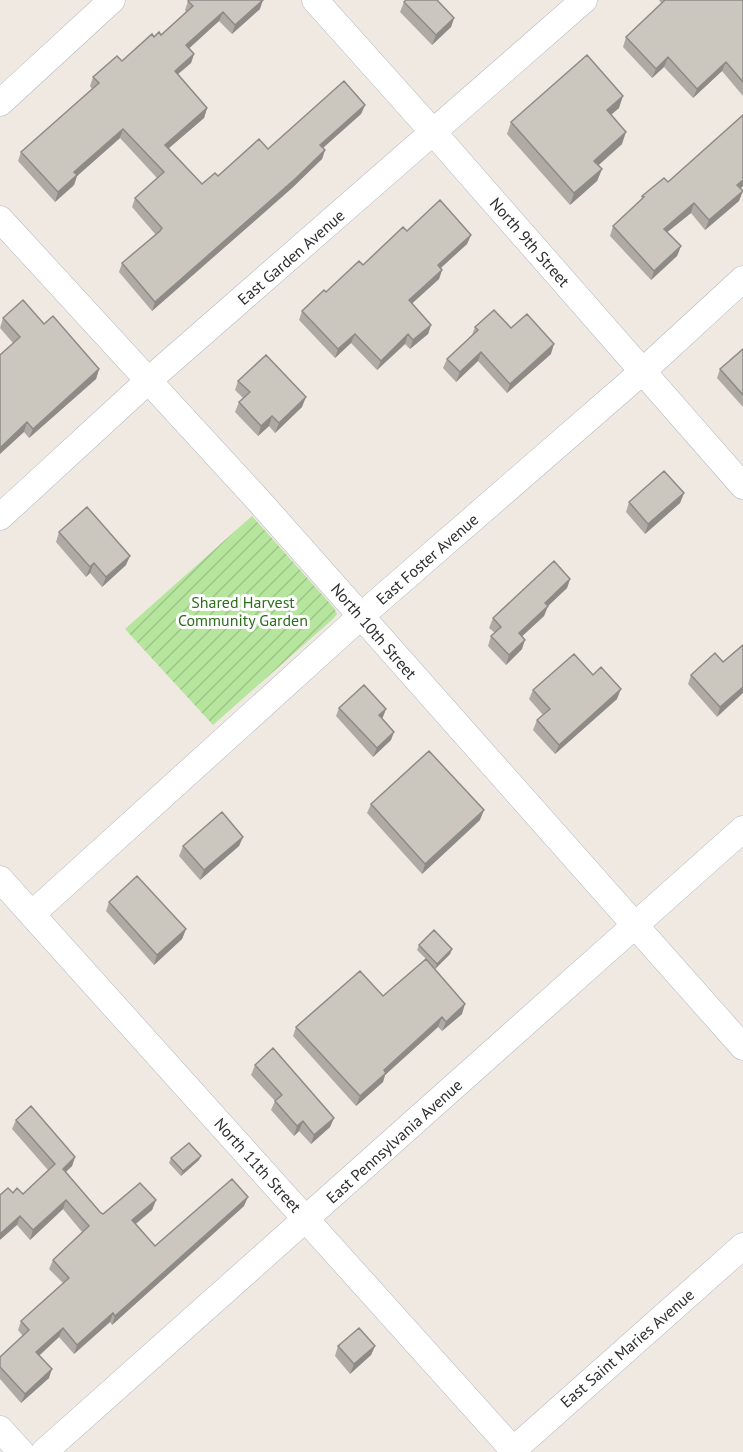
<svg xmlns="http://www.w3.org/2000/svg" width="743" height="1452" font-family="'PT Sans',sans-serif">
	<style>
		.garden { fill: url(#garden-furrows) }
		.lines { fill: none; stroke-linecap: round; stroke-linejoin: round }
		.street-casing { stroke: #b4b7c1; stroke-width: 27 }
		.street { stroke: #fff; stroke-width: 26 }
		.wall { fill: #afaba4 }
		.shaded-wall { fill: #8e8b86 }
		.building { fill: #cbc7bf; stroke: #8e8b86; stroke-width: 1.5 }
		.labels { text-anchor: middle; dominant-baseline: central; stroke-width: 6; stroke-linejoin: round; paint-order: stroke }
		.street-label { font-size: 16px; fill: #2e2e2e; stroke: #fff }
		.park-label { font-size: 16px; fill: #2c6e1b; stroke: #fff }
	</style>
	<defs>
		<pattern id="garden-furrows" width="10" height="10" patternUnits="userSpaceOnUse" patternTransform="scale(1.5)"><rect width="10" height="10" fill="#b6e59e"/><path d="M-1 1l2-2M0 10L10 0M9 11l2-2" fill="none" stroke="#9dc588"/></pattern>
	</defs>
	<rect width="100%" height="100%" fill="#efe9e1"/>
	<path class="garden" d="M252 516 334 608 337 614 334 618 213 725 125 629Z"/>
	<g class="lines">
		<defs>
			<path id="street" d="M315 0 433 132 743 486
				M0 103 112 0
				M0 219 259 501 743 1047
				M0 517 149 380 584 0
				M0 879 515 1452
				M32 914 361 616 643 371 743 279
				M0 1429 21 1452
				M44 1452 743 829
				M511 1452 743 1246"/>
		</defs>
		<use href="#street" class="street-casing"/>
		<use href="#street" class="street"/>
	</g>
	<path class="wall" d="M659 0H743V96L722 71 693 98 664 67 652 78 623 47 626 37 662 4Z
		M188 1 260 9 232 34 219 21 189 48 194 54 191 63 178 74 207 108 204 118 169 148 202 184 268 149 365 105 361 114 323 148 325 150 322 159 292 188 152 311 119 272 122 263 156 235 132 207 135 198 157 178 120 138 77 176 74 185 55 202 18 161 21 152 92 89 90 86 93 77 122 61 154 37 161 35 186 12 185 10Z
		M404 2 454 18 451 27 432 45 400 12Z
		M619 108 611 115 622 144 598 165 602 169 597 181 570 205 507 134 511 122Z
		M668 182 743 186 740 189 739 201 705 230 691 213 667 232 681 246 677 256 651 280 610 236 613 226 641 200 642 196Z
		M407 231 471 235 467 244 441 268 442 270 439 279 412 303 431 325 428 334 410 349 405 344 377 370 351 343 335 358 299 320 302 311Z
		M3 318 44 324 99 369 96 379 29 438 24 432 13 343 0 328Z
		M475 327 511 328 551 354 507 393 478 361 456 382 443 368 447 359 472 335Z
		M743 349V407L717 378 720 369Z
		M238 381 302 407 275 433 269 426 258 436 235 412 239 402 243 398 235 390Z
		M684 493 680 503 645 534 626 512 629 502Z
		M59 532 126 565 102 587 90 573 86 577 56 542Z
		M570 579 567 588 548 606 544 616 522 636V649L506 665 488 646 491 636 495 633 489 628 493 618Z
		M743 645 717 717 688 684 691 675 723 662Z
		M593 675 617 699 555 754 533 730 537 720 543 715 529 699 533 690Z
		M339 708 386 709 382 718 391 740 373 757 336 716Z
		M371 804 480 820 422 874 367 813Z
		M243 837 239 846 200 880 179 856 183 846Z
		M109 902 186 929 182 939 154 965 106 911Z
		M419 945 452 949 450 954 435 969 462 1014 442 1031 438 1027 385 1075 383 1082 356 1106 293 1036 296 1027 383 996 426 959 417 950Z
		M255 1065 334 1118 330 1127 311 1144 299 1131 294 1136 271 1110 275 1101 251 1075Z
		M16 1120 75 1157 72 1166 66 1172 100 1212 103 1214 156 1200 152 1210 136 1224 155 1246 244 1206 112 1325 110 1322 74 1354 59 1337 39 1356 49 1378 21 1403 0 1379V1357L23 1336 18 1330 21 1321 63 1283 49 1269 53 1260 82 1232 63 1209 30 1240 17 1225 13 1193 23 1194 48 1170 12 1129Z
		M171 1158 199 1160 181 1176 169 1163Z
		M338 1346H375L371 1355 350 1374 335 1356Z"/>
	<path class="shaded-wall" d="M263 0 260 9 232 34 235 25Z
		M223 12 219 21 183 54 186 45Z
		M454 18 451 27 432 45 436 35Z
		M194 54 191 63 171 80 175 71Z
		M668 57 664 67 652 78 656 69Z
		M726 62 722 71 693 98 697 89Z
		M623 96 619 108 602 122 607 110Z
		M365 105 361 114 316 154 320 145Z
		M207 108 204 118 162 154 165 145Z
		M123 129 120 138 77 176 74 185 55 202 58 192 74 172Z
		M626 132 622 144 590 173 594 161Z
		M325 150 322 159 292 188 152 311 155 302Z
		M602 169 597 181 570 205 574 193Z
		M743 180V186L734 194 737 185Z
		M743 191 739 201 705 230 709 220Z
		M694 203 691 213 660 238 664 229Z
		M471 235 467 244 434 274 438 265Z
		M681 246 677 256 651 280 654 271Z
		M442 270 439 279 406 309 409 300Z
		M431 325 428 334 410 349 413 340Z
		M355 334 351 343 335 358 338 349Z
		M408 334 405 344 377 370 381 361Z
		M554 344 551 354 507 393 510 384Z
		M481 352 478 361 456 382 460 372Z
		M99 369 96 379 29 438 33 429Z
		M306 397 302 407 275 433 279 423Z
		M272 416 269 426 258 436 261 426Z
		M27 422 24 432 0 454V448Z
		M684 493 680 503 645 534 648 524Z
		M130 556 126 565 102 587 106 577Z
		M94 563 90 573 86 577 90 567Z
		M570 579 567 588 548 606 544 616 516 642 519 633 545 603Z
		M525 640 522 649 506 665 509 655Z
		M743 687V693L717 717 720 707Z
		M621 689 617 699 555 754 559 745Z
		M386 709 383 717 376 723 379 715Z
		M394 732 391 740 373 757 377 748Z
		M484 810 480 820 422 874 425 864Z
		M243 837 239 846 200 880 204 870Z
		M186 929 182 939 154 965 157 955Z
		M452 949 450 954 435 969 437 964Z
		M465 1004 462 1014 442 1031 446 1022Z
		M442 1017 438 1027 385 1075 383 1082 356 1106 360 1096 384 1070Z
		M334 1118 330 1127 311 1144 314 1135Z
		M303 1121 299 1131 294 1136 297 1126Z
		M201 1156 199 1160 181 1176 183 1171Z
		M75 1157 72 1166 59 1178 63 1169Z
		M248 1197 244 1206 112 1325 115 1316Z
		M66 1200 63 1209 30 1240 33 1230Z
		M156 1200 152 1210 129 1229 132 1220Z
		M20 1216 17 1225 0 1240V1234Z
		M113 1313 110 1322 74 1354 77 1345Z
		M63 1328 59 1337 33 1361 36 1352Z
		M375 1346 371 1355 350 1374 354 1364Z
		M52 1369 49 1378 21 1403 25 1394Z"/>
	<path class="building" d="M189 0H263L235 25 223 12 186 45 194 54 175 71 207 108 165 145 202 184 215 173 218 176 259 139 268 149 344 81 365 105 320 145 325 150 295 179 155 302 122 263 160 231 162 228 135 198 164 172 123 129 74 172 77 175 58 192 21 152 99 83 93 77 117 56 122 61 152 34 154 37 159 32 161 35 193 6 188 1Z
		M406 0H437L454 18 436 35 404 2Z
		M665 0H743V82L726 62 697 89 668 57 656 69 626 37Z
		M587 55 623 96 607 110 626 132 594 161 602 169 574 193 511 122Z
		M743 115V180L737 185 743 191 709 220 694 203 664 229 681 246 654 271 613 226 644 197 642 196 664 178 668 182Z
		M440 200 471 235 438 265 442 270 409 300 431 325 413 340 408 334 381 361 355 334 338 349 302 311 324 290 326 292 359 261 363 265 403 227 407 231Z
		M23 300 44 324 53 316 99 369 33 429 27 422 0 448V355L20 337 3 318Z
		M494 310 511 328 527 314 554 344 510 384 481 352 460 372 447 359 478 330 475 327Z
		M743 349V395L720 369Z
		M266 355 306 397 279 423 272 416 261 426 239 402 250 392 238 381Z
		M664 471 684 493 648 524 629 502Z
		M87 507 130 556 106 577 94 563 90 567 59 532Z
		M554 561 570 579 545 603 548 606 519 633 525 640 509 655 491 636 501 627 493 618Z
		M743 645V687L720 707 691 675 715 653 723 662Z
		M574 654 593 675 601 667 621 689 559 745 537 720 550 709 533 690Z
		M364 685 386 709 379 715 394 732 377 748 339 708Z
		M429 751 484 810 425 864 371 804Z
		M222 812 243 837 204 870 183 846Z
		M137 876 186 929 157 955 109 902Z
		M434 930 452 949 437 964 419 945Z
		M426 959 465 1004 446 1022 442 1017 384 1070 386 1073 360 1096 296 1027 360 971 383 996Z
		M273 1048 334 1118 314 1135 303 1121 297 1126 275 1101 282 1095 255 1065Z
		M31 1106 75 1157 63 1169 100 1212 103 1214 140 1183 156 1200 132 1220 155 1246 232 1179 248 1197 115 1316 113 1313 77 1345 63 1328 36 1352 52 1369 25 1394 0 1367V1357L29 1330 21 1321 69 1278 53 1260 89 1226 66 1200 33 1230 20 1216 0 1234V1195L8 1188 13 1193 17 1188 23 1194 55 1164 16 1120Z
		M189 1143 201 1156 183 1171 171 1158Z
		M359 1328 375 1346 354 1364 338 1346Z"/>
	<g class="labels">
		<g class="street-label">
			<text transform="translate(530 242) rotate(49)">North 9th Street</text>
			<text transform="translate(291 257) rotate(-41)">East Garden Avenue</text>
			<text transform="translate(427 559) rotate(-41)">East Foster Avenue</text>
			<text transform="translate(374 631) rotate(49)">North 10th Street</text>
			<text transform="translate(394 1141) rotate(-42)">East Pennsylvania Avenue</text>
			<text transform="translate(258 1165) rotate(48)">North 11th Street</text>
			<text transform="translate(627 1348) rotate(-41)">East Saint Maries Avenue</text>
		</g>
		<g class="park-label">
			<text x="243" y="602">Shared Harvest<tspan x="243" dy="18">Community Garden</tspan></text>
		</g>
	</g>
</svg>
